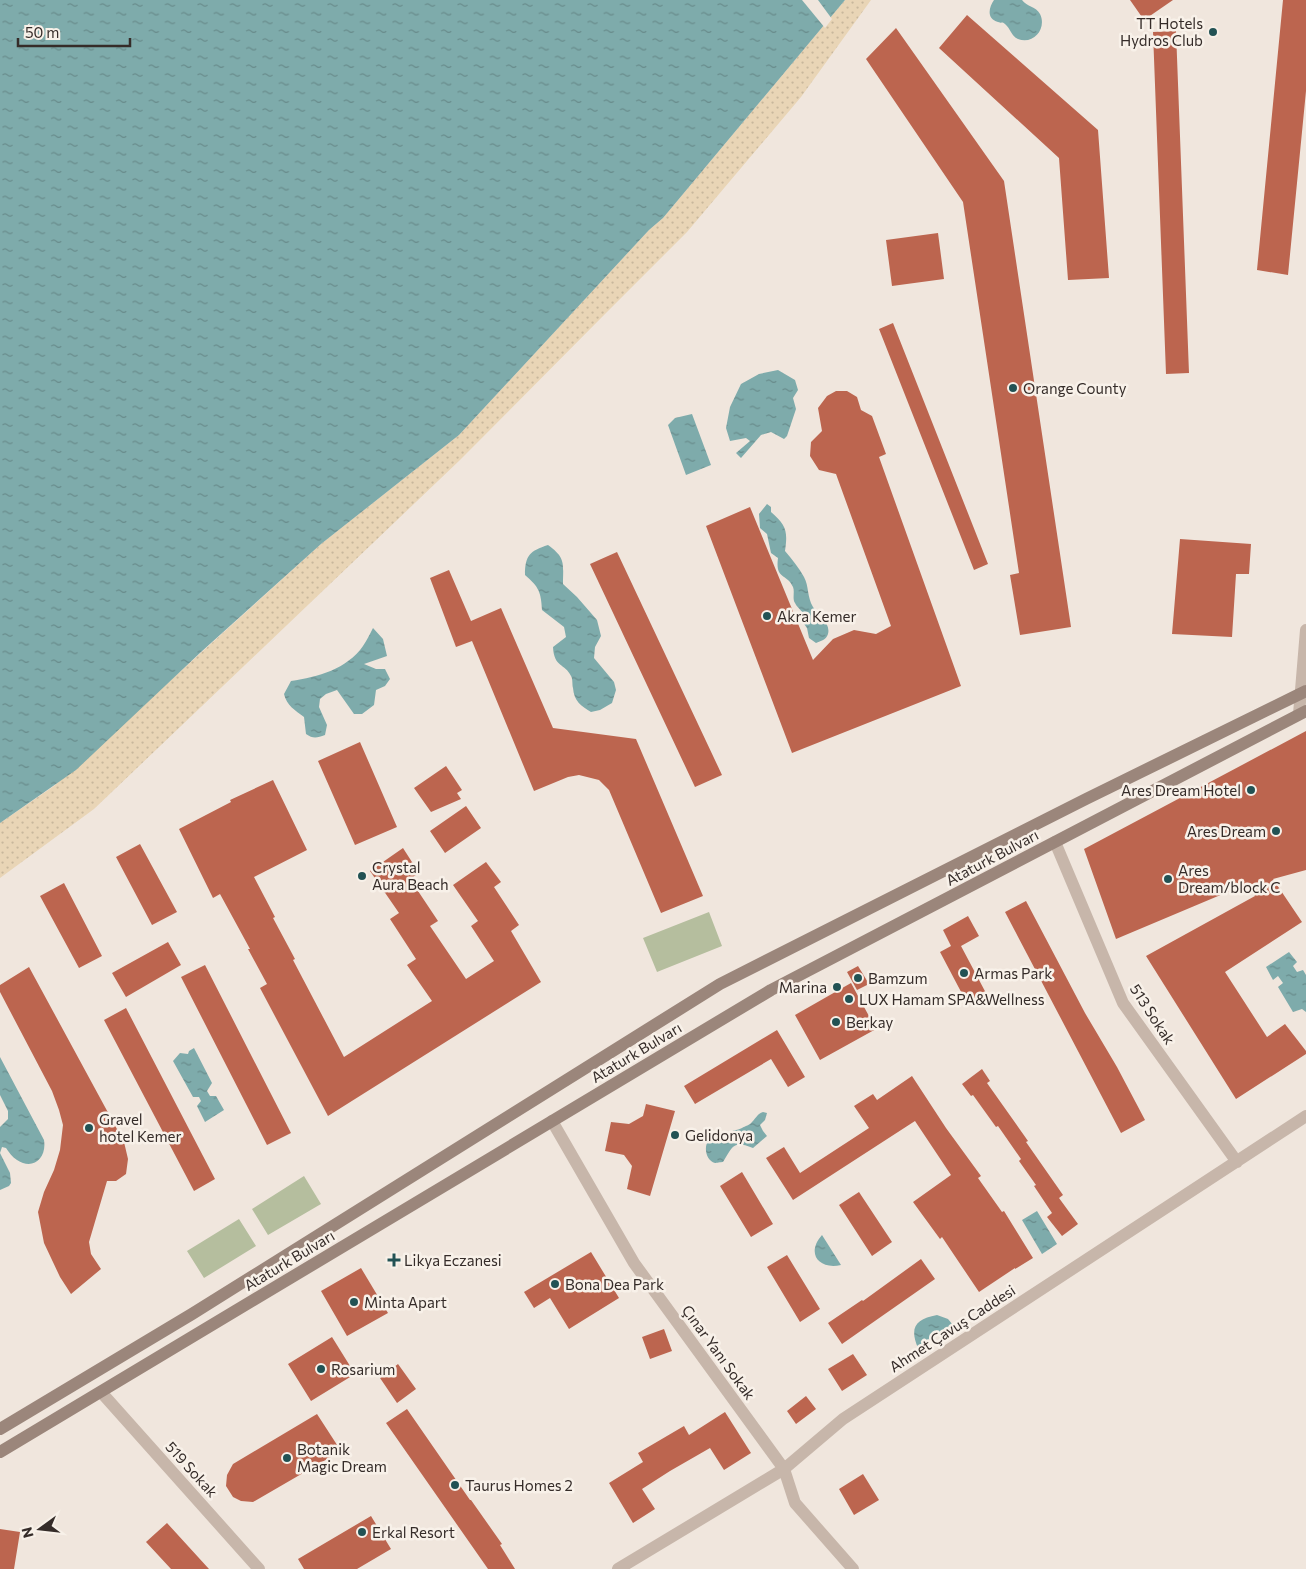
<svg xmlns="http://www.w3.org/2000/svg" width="1306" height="1569" font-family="Commissioner,sans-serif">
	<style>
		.green { fill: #b5be9e }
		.sand { fill: url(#sand-dots) }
		.water { fill: url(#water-ripples) }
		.pier { fill: #f0e6dd }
		.building { fill: #bc654f }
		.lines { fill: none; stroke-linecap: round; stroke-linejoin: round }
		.minor { stroke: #c7b6aa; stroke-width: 12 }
		.tertiary { stroke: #c7b6aa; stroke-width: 12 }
		.secondary { stroke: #9b867b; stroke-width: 12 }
		.poi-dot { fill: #225254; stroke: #f8f1e9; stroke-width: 2 }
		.labels { text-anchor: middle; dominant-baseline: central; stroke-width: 5; stroke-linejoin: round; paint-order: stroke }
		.poi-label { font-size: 15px; fill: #352c29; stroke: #f8f1e9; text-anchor: start }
		.street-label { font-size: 15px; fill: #352c29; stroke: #f8f1e9 }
	</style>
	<defs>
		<pattern id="sand-dots" width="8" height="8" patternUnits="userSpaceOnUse" patternTransform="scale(1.25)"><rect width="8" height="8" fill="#e9d5b6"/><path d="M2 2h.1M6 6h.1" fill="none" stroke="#c8b79c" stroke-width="1.8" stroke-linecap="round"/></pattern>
		<pattern id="water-ripples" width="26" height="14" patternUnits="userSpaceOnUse" patternTransform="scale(1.25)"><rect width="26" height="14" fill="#7eabab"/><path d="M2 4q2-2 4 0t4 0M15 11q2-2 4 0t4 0" fill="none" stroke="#688b8b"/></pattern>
	</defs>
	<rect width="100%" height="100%" fill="#f0e6dd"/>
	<path class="green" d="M709 912 722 946 657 972 643 938Z
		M304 1176 321 1204 268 1235 252 1209Z
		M239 1219 256 1246 204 1278 187 1251Z"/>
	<path class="sand" d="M845 0H871L801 97 687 232 605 314 460 460 94 809 0 878V823L54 786 321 544 459 435 649 230 663 218Z"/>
	<path class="water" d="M0 0H845L663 218 649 230 459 435 321 544 201 652 76 770 0 823Z
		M994 0H1022C1027 7 1036 6 1040 14 1047 28 1034 45 1018 39 1011 36 1011 29 1005 24 1001 21 1003 24 998 22 986 19 989 7 994 0Z
		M778 370 795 380 798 390 793 398 796 409 787 436 784 439 771 432 761 435 741 458 736 453 750 441 746 438 730 441 726 428 730 407 741 384 759 374Z
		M692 414 711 465 686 475 668 425 675 418Z
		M767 504 771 507V512C786 525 788 531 785 551 792 559 799 568 804 577 809 586 807 597 813 607 818 615 831 623 828 634 826 640 821 641 816 643L809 638 807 628 799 617 802 612C800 609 796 606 795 603 792 599 795 592 793 587 787 573 775 580 778 558L771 553 767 534 760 528 759 514Z
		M548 545C566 558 563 563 563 584L577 597 597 620 601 636 595 647 594 658 614 682 616 690 612 703 600 710 591 712C581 706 574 701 573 688 572 685 573 679 571 676 565 663 554 668 553 647L566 637 564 627 542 610C541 592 539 587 525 575 525 555 530 551 548 545Z
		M373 628 383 639 387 656 364 664 376 669H385L390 679 385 686 376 690 374 705 362 714H354L337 690 326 694 320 699 319 707 327 725 325 735C317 738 313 739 306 734L304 717C295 710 287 706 284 694L291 681C318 677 347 669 363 646 367 640 370 634 373 628Z
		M1289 952 1297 962 1293 966 1297 972 1303 970 1306 975V1012L1302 1009 1293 1012 1278 987 1283 983 1278 976 1273 980 1266 967Z
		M194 1048 212 1083 207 1091 210 1096H216L224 1110 205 1122 197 1106 201 1101 199 1097H193L173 1061 180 1053 188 1054 189 1051Z
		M0 1057 44 1140C47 1158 33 1171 17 1160 12 1157 9 1152 6 1148L2 1147 0 1153 10 1173 11 1183 9 1186 0 1190V1127L8 1119V1111L0 1095Z
		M763 1112 767 1113 765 1120 760 1125 763 1131 767 1136 753 1148C733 1140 733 1146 723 1162 721 1162 716 1163 715 1163 706 1161 703 1146 709 1140 715 1133 733 1132 742 1128 745 1126 750 1125 752 1122 757 1117 757 1114 763 1112Z
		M1037 1211 1057 1244 1042 1254 1022 1220Z
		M822 1235 841 1265C818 1270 806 1253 822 1235Z
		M937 1315 948 1319 953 1325 918 1348C909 1327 916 1319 937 1315Z"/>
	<path class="pier" d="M802 0H818L832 19 825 28Z"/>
	<path class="building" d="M1130 0H1173L1144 20Z
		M1283 0H1306V91L1288 275 1257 270Z
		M967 15 1098 130 1109 278 1068 280 1059 158 939 48Z
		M896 28 1004 181 1071 627 1020 635 1010 575 1019 573 963 202 866 59Z
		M1176 31 1189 373 1166 374 1153 32Z
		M938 233 944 279 892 286 886 240Z
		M893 323 988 564 974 570 879 329Z
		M836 391H847L857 397 861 410 872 416 886 454 879 457 961 686 792 753 706 526 750 507 813 660 833 639 854 630 876 634 891 626 836 474 819 470 810 456 811 442 822 431 818 408 827 396Z
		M1180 539 1251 544 1249 574H1236L1232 637 1172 634Z
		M617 552 722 775 695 787 590 564Z
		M449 570 471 621 501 608 553 728 636 739 703 896 661 913 609 790 599 780 579 775 568 777 534 791 472 641 456 647 430 578Z
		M1306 731V870L1273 879 1302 922 1225 972 1267 1037 1285 1024 1306 1051V1054L1236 1099 1146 956 1255 896 1249 883 1116 939 1084 849Z
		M360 742 397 827 355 845 318 761Z
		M446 766 462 790 457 793 461 799 431 812 414 788Z
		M273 780 307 850 254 877 275 917 273 918 295 959 293 960 344 1057 432 1001 407 965 416 959 390 919 399 913 370 871 403 848 419 873 410 879 438 921 430 926 466 979 494 961 471 926 478 921 453 885 486 862 501 882 494 887 519 925 511 931 541 982 328 1116 260 988 267 984 248 949H250L220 894 213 898 179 829 231 802 230 800Z
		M466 806 481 828 445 853 430 831Z
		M140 844 177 912 152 925 116 857Z
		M64 883 102 956 79 968 40 896Z
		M1026 901 1085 1013 1117 1067 1145 1120 1121 1133 1005 912Z
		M968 916 979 936 961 946 987 995 968 1005 940 952 951 946 943 930Z
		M168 942 181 965 126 997 112 973Z
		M205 965 291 1133 267 1145 181 977Z
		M858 966 869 984 857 990 847 972Z
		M29 967 124 1142 128 1159 126 1174 116 1181H107L89 1242 91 1254 101 1269 71 1294 60 1277 44 1243 38 1212 44 1192 54 1170 60 1150 63 1125 59 1110 52 1091 0 992V985Z
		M851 983 876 1029 820 1060 795 1015Z
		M126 1008 215 1179 194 1191 104 1020Z
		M777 1030 805 1077 788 1087 771 1059 695 1104 684 1086Z
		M982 1069 990 1081 987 1083 1028 1141 1026 1142 1063 1195 1059 1198 1078 1224 1062 1236 1047 1217 1052 1213 1034 1186 1036 1185 1019 1161 1021 1159 998 1126 996 1127 973 1095 971 1096 962 1084Z
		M912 1076 946 1128 981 1176 978 1178 1002 1212 1004 1211 1033 1258 1015 1269V1268L979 1292 942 1237 940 1239 913 1202 951 1175 915 1121 793 1200 766 1158 784 1147 800 1173 869 1128 854 1106 873 1094 877 1100Z
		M646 1104 675 1111 650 1196 627 1189 632 1166 624 1155 605 1151 611 1122 629 1124 643 1116Z
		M742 1172 773 1224 751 1237 720 1186Z
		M859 1192 892 1242 872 1256 839 1205Z
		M591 1252 619 1298 569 1329 550 1298 534 1308 524 1292Z
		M787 1255 820 1309 800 1322 767 1267Z
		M921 1259 935 1279 842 1344 828 1323 862 1300 863 1301Z
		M361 1268 388 1313 347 1336 321 1291Z
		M664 1329 672 1351 650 1359 642 1337Z
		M332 1337 355 1374 311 1401 288 1364Z
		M853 1354 867 1375 842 1391 828 1369Z
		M398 1364 416 1389 397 1403 380 1378Z
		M806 1396 816 1409 796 1424 787 1411Z
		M407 1409 470 1500H471L502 1544 500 1545 515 1569H488L386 1423Z
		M725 1412 751 1453 724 1470 710 1448 670 1471 642 1489 655 1509 633 1523 609 1483 643 1462 638 1453 684 1426 689 1435Z
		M317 1414 341 1451 253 1502 241 1501 233 1497 226 1486 227 1475 233 1464Z
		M863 1474 879 1500 854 1515 839 1489Z
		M371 1516 391 1549 357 1569H304L298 1559Z
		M167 1523 209 1569H171L146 1542Z
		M0 1529 20 1532 14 1569H0Z"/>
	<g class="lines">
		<path class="minor" d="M1055 842 1123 1003 1237 1162
			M552 1121 634 1263 784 1469 795 1503 853 1569
			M101 1392 259 1569
			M618 1569 784 1469 843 1419 1306 1116"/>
		<path class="tertiary" d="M1299 714 1306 630"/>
		<path class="secondary" d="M0 1429 192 1314 720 984 1086 799 1306 691
			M0 1452 771 990 1306 711"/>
	</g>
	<g class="poi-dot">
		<circle cx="1213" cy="32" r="5"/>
		<circle cx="1013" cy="388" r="5"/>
		<circle cx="767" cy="616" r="5"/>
		<circle cx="1251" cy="790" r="5"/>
		<circle cx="1276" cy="831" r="5"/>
		<circle cx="362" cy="876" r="5"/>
		<circle cx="1168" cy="879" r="5"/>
		<circle cx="964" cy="973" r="5"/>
		<circle cx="858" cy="978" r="5"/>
		<circle cx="837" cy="987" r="5"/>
		<circle cx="849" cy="999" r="5"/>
		<circle cx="836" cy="1022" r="5"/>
		<circle cx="89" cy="1128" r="5"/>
		<circle cx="675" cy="1135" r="5"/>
		<path d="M391.5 1252.5h5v5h5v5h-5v5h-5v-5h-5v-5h5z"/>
		<circle cx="555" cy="1284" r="5"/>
		<circle cx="354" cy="1302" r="5"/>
		<circle cx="321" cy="1369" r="5"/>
		<circle cx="287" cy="1458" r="5"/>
		<circle cx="455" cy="1485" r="5"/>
		<circle cx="362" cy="1532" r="5"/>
	</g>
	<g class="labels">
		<g class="poi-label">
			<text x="1203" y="23" text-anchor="end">TT Hotels<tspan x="1203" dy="17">Hydros Club</tspan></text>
			<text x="1023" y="388">Orange County</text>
			<text x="777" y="616">Akra Kemer</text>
			<text x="1241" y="790" text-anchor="end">Ares Dream Hotel</text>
			<text x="1266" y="831" text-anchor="end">Ares Dream</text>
			<text x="372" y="867">Crystal<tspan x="372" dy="17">Aura Beach</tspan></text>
			<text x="1178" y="870">Ares<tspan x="1178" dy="17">Dream/block C</tspan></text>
			<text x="974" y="973">Armas Park</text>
			<text x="868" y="978">Bamzum</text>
			<text x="827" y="987" text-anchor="end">Marina</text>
			<text x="859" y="999">LUX Hamam SPA&amp;Wellness</text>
			<text x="846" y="1022">Berkay</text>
			<text x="99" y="1119">Gravel<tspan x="99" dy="17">hotel Kemer</tspan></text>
			<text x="685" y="1135">Gelidonya</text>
			<text x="404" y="1260">Likya Eczanesi</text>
			<text x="565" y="1284">Bona Dea Park</text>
			<text x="364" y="1302">Minta Apart</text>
			<text x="331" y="1369">Rosarium</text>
			<text x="297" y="1449">Botanik<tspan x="297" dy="17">Magic Dream</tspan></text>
			<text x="465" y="1485">Taurus Homes 2</text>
			<text x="372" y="1532">Erkal Resort</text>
		</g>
		<g class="street-label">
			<text transform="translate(992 857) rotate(-28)">Ataturk Bulvarı</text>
			<text transform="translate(1153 1014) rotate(57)">513 Sokak</text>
			<text transform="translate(636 1052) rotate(-31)">Ataturk Bulvarı</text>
			<text transform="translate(289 1260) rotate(-31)">Ataturk Bulvarı</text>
			<text transform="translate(952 1328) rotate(-33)">Ahmet Çavuş Caddesi</text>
			<text transform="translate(719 1352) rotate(54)">Çınar Yanı Sokak</text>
			<text transform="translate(192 1469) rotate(48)">519 Sokak</text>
		</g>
	</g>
	<g transform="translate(40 1529) rotate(255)" stroke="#f8f1e9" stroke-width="4" paint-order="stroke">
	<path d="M0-4L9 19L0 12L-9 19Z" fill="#352c29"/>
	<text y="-8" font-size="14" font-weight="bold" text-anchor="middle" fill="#352c29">N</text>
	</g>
	<path d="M18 38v8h112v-8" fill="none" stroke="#352c29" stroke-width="2.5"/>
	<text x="25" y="38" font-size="15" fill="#352c29" stroke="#f8f1e9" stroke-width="4" paint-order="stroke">50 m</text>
</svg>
